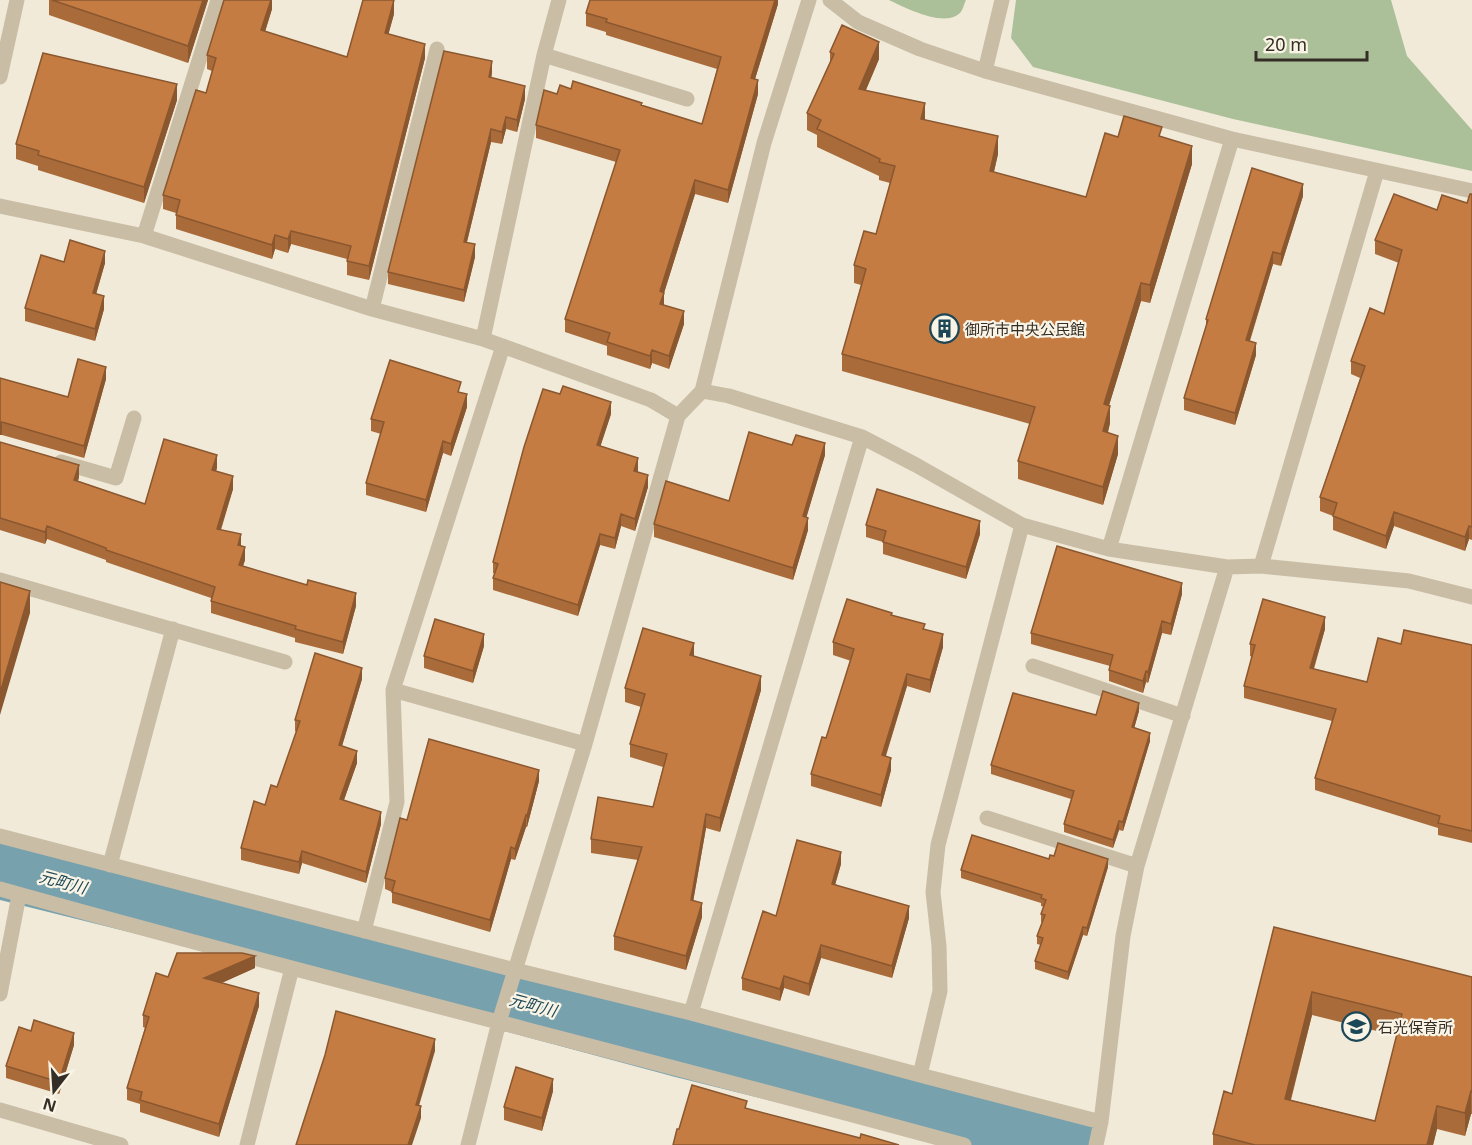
<svg xmlns="http://www.w3.org/2000/svg" width="1472" height="1145" font-family="'Noto Sans','Noto Sans JP',sans-serif">
	<style>
		.green { fill: #abc099 }
		.lines { fill: none; stroke-linecap: round; stroke-linejoin: round }
		.river { stroke: #78a1ae; stroke-width: 66 }
		.minor { stroke: #c9bda5; stroke-width: 15 }
		.wall { fill: #a96b3a; fill-rule: evenodd }
		.shaded-wall { fill: #8a572f }
		.building { fill: #c57c43; stroke: #8a572f; stroke-width: 1.5; fill-rule: evenodd }
		.labels { text-anchor: middle; dominant-baseline: central; stroke-width: 4.5; stroke-linejoin: round; paint-order: stroke }
		.poi-label { font-size: 15px; fill: #352e26; stroke: #f9f4e5; text-anchor: start }
		.water-label { font-size: 16px; font-style: italic; fill: #1c4756; stroke: #f9f4e5 }
	</style>
	<rect width="100%" height="100%" fill="#f1ead9"/>
	<path class="green" d="M889 0H966C964 4 963 10 960 13 944 28 906 8 889 0Z
		M1016 0H1391L1407 56 1472 130V171L1233 119 1033 67 1011 38Z"/>
	<g class="lines">
		<path class="river" d="M0 866 250 928 683 1045 893 1097 1042 1140 1067 1145"/>
		<path class="minor" d="M830 0 858 22 920 49 985 71 1232 139 1472 191
			M544 55 687 99
			M985 71 1002 0
			M0 77 17 0
			M0 206 144 236 372 309 483 339 651 400 678 416
			M144 236 218 0
			M372 309 437 49
			M483 339 544 55 559 0
			M702 391 729 396 862 437 916 465 1022 525 1109 549 1227 567 1261 566 1409 581 1472 597
			M61 462 116 478 134 418
			M1109 549 1232 139
			M1261 566 1377 171
			M0 580 285 662
			M1033 666 1183 716
			M393 690 585 744
			M987 818 1137 866
			M0 836 515 970 691 1013 920 1075 1101 1122
			M110 865 173 629
			M0 889C320 979 643 1057 964 1145
			M364 931 397 802 393 690 503 346
			M0 994 19 895
			M691 1013 862 437
			M920 1075 940 991 939 946 933 892 938 845 1022 525
			M0 1110 121 1145
			M247 1145 292 968
			M468 1145 499 1022 585 744 678 416 702 391 764 143 809 0
			M1096 1145 1101 1122 1123 936 1137 866 1227 567"/>
	</g>
	<path class="wall" d="M49 0H208L188 63 49 15Z
		M272 0V9L265 32 347 57 394 14 388 34 425 58 369 280 347 275V259L291 244 288 253 275 249 272 259 176 229V213L163 209V195L206 93 212 71 207 69V55Z
		M778 0V4L755 79 758 94 728 203 695 194 664 293V305L684 324 669 369 652 363 650 369 607 355V346L565 332V319L616 162 536 138V125L557 94 571 89 642 106 702 124 717 69 606 35V32L586 26V13Z
		M830 52 879 59 866 90 925 120 998 154 994 172 1086 197 1118 137H1162L1192 164 1150 303 1141 301 1109 405 1110 423 1108 433 1118 454 1103 505 1018 479V461L1030 424 842 371V354L861 285 854 283V265L876 234 890 183 879 180V176L817 147V135L807 130V113L830 62Z
		M492 73 491 78 525 99 517 132 506 129 502 144 491 142 467 242 475 257 464 302 388 284V272Z
		M177 100 144 203 38 170V166L16 159V144Z
		M1472 194V540L1469 539 1465 551 1394 526 1386 549 1333 530V516L1320 511V497L1360 378 1351 374V361L1384 314 1399 263 1375 254V240L1437 210 1467 203Z
		M1303 196 1281 266 1273 264 1250 341 1256 355 1235 425 1184 410V398L1206 328V319Z
		M64 262 105 263 96 294 104 309 95 341 25 321V308Z
		M0 378 68 397 106 379 84 458 2 435Z
		M461 393 467 407 451 456 443 453 426 512 366 495V483L381 434 371 431V419Z
		M611 414 600 446 638 470V472L648 487 635 531 621 526 615 549 600 545 578 616 493 590V578L495 574 493 573V562Z
		M0 442 79 477 78 481 145 504 217 468 216 471 233 489 221 530 241 546 245 560 243 566 356 606 343 654 295 642V638L211 613V598L106 562V560L47 539 45 544 0 530Z
		M825 455 806 517 808 530 793 580 654 537V524L729 501Z
		M866 525 980 534 966 579 883 554V542L866 537Z
		M1182 594 1171 635 1162 633 1148 683 1146 682 1143 693 1109 681V670L1110 666 1031 644V633Z
		M892 615 925 629 943 647 930 693 907 686 886 756 891 770 881 807 811 786V774L826 738 851 661 833 655V642Z
		M1325 629 1314 669 1367 682 1401 644 1472 645V843L1438 835V828L1315 790V778L1332 721 1244 698V686L1252 657 1250 656V644Z
		M484 646 473 683 424 668V656Z
		M694 656 761 690 720 832 706 828 693 901 702 917 686 970 614 950V936L638 860 591 853V839L653 807 663 767 630 757V744L641 707 625 702V688Z
		M362 679 342 746 357 763 344 800 381 824 366 883 302 863 299 874 241 860V848L265 805 277 787 297 732 295 731V720Z
		M1139 711 1134 728 1150 741 1123 831 1119 830 1113 848 1064 832V824L1071 799 991 774V765L1096 715Z
		M539 781 527 827H526L515 860 511 859 490 932 392 903V892L385 889V878L407 820Z
		M1049 859 1108 867 1087 936 1083 935 1068 980 1035 969V961L1041 945 1037 944V936L1042 922H1041V914L1044 907 1041 906V903L961 878V870Z
		M841 864 835 884 909 918 892 978 821 958 809 996 784 988 780 1001 742 990V978L776 916Z
		M1274 927 1472 977V1114H1471L1465 1136 1437 1129 1433 1145H1213V1134L1232 1094ZM1312 1015 1397 1036 1375 1121 1291 1100Z
		M255 968 221 983 259 1006 219 1137 140 1112V1104L127 1100V1088L145 1028 143 1027V1015L168 977Z
		M74 1045 59 1094 6 1078V1066Z
		M553 1091 542 1131 504 1120V1107Z"/>
	<path class="shaded-wall" d="M203 0H208L188 63V46Z
		M271 0H272V9L261 44V30Z
		M394 0V14L385 47V33Z
		M775 0H778V4L751 92V78Z
		M879 42V59L859 106V89Z
		M425 44V58L369 280V266Z
		M492 61V73L489 90V77Z
		M758 80V94L728 203V190Z
		M177 84V100L144 203V187Z
		M525 86V99L517 132V120Z
		M925 103V121L921 119Z
		M506 117V129L502 144V132Z
		M491 129V142L464 254V242Z
		M998 136V154L990 188V171Z
		M1192 146V164L1150 303V285Z
		M695 180V194L664 293V306L660 317V291Z
		M1303 184V196L1281 266V254Z
		M291 231V244L288 253V239Z
		M275 235V249L272 259V245Z
		M475 244V257L464 302V290Z
		M105 251V263L93 305V293Z
		M1273 252V264L1246 352V340Z
		M1141 283V301L1104 422V404Z
		M104 296V309L95 341V329Z
		M684 311V324L669 369V356Z
		M1256 343V355L1235 425V413Z
		M652 350V363L650 369V356Z
		M106 367V379L84 458V446Z
		M467 394V407L451 456V444Z
		M611 402V414L597 457V445Z
		M1110 406V423L1103 449V431Z
		M2 422V435H0V423Z
		M1118 436V454L1103 505V487Z
		M443 441V453L426 512V500Z
		M825 443V455L803 529V516Z
		M217 455V468L212 482V470Z
		M638 458V470L634 483V471Z
		M79 465V477L74 493V480Z
		M648 475V487L635 531V519Z
		M233 476V489L217 541V529Z
		M1394 512V526L1386 549V536Z
		M621 514V526L615 549V538Z
		M808 518V530L793 580V568Z
		M980 521V534L966 579V567Z
		M47 526V539L45 544V532Z
		M1469 526V539L1465 551V537Z
		M241 534V546L238 545Z
		M600 534V545L578 616V605Z
		M245 547V560L239 578V565Z
		M1182 583V594L1171 635V624Z
		M30 591V613L0 715V693Z
		M356 593V606L343 654V642Z
		M1325 617V629L1310 680V668Z
		M1162 621V633L1148 683V672Z
		M484 634V646L473 683V671Z
		M943 634V647L930 693V680Z
		M694 643V657L690 655Z
		M362 668V679L339 756V745Z
		M1146 671V682L1143 693V681Z
		M907 674V686L882 767V755Z
		M761 676V690L720 832V818Z
		M1139 703V711L1132 736V727Z
		M1150 733V741L1123 831V822Z
		M357 751V763L340 811V799Z
		M891 758V770L881 807V795Z
		M539 770V781L527 827V816Z
		M381 812V824L366 883V872Z
		M706 814V828L691 914V900Z
		M526 815V827L515 860V849Z
		M1119 821V830L1113 848V840Z
		M511 847V859L490 932V920Z
		M302 851V863L299 874V862Z
		M841 852V864L832 896V884Z
		M1108 859V867L1087 936V928Z
		M702 903V917L686 970V956Z
		M909 906V918L892 978V966Z
		M1083 927V935L1068 980V972Z
		M821 945V958L809 996V984Z
		M255 956V968L204 991V978Z
		M784 976V988L780 1001V989Z
		M1312 992V1015L1285 1121V1099Z
		M259 993V1006L219 1137V1124Z
		M74 1033V1045L59 1094V1082Z
		M435 1039V1051L416 1116V1105Z
		M553 1079V1091L542 1131V1118Z
		M1471 1091V1114L1465 1136V1113Z
		M421 1106V1118L412 1145H408Z
		M1437 1106V1129L1433 1145H1427Z"/>
	<path class="building" d="M52 0H203L188 46Z
		M224 0H271L261 30 347 57 363 0H394L385 33 425 44 369 266 347 261 351 246 291 231 288 239 275 235 272 245 176 215 180 200 163 195 196 90 206 93 216 58 207 55Z
		M590 0H775L751 78 758 80 728 190 695 180 660 291 664 293 660 304 684 311 669 356 652 350 650 356 607 342 610 333 565 319 620 150 536 125 544 90 557 94 560 85 571 89 573 81 642 103 641 105 702 124 721 57 606 22 607 19 586 13Z
		M842 25 879 42 859 89 925 103 921 119 998 136 990 171 1086 197 1105 133 1118 137 1124 116 1162 127 1159 136 1192 146 1150 285 1141 283 1104 404 1110 406 1103 431 1118 436 1103 487 1018 461 1035 407 842 354 866 269 854 265 864 231 876 234 895 166 879 162 880 159 817 129 821 120 807 113 834 54 830 52Z
		M444 51 492 61 489 77 525 86 517 120 506 117 502 132 491 129 464 242 475 244 464 290 388 272Z
		M43 53 177 84 144 187 38 155 39 151 16 144Z
		M1252 168 1303 184 1281 254 1273 252 1246 340 1256 343 1235 413 1184 398 1208 320 1206 319Z
		M1394 194 1437 210 1442 195 1467 203 1470 194H1472V527L1469 526 1465 537 1394 512 1386 536 1333 516 1337 503 1320 497 1365 366 1351 361 1370 308 1384 314 1402 250 1375 240Z
		M70 240 105 251 93 293 104 296 95 329 25 308 41 255 64 262Z
		M78 359 106 367 84 446 2 422 0 423V378L68 397Z
		M390 360 461 382 458 392 467 394 451 444 443 441 426 500 366 483 384 422 371 419Z
		M563 386 611 402 597 445 638 458 634 471 648 475 635 519 621 514 615 538 600 534 578 605 493 578 498 564 493 562 524 447 543 389 560 394Z
		M749 432 792 445 796 435 825 443 803 516 808 518 793 568 654 524 666 481 729 501Z
		M164 439 217 455 212 470 233 476 217 529 241 534 238 545 245 547 239 565 307 585 308 580 356 593 343 642 295 629 296 626 211 601 215 587 106 550V548L47 526 45 532 0 518V442L79 465 74 480 145 504Z
		M877 489 980 521 966 567 883 542 886 531 866 525Z
		M1057 546 1182 583 1171 624 1162 621 1148 672 1146 671 1143 681 1109 670 1113 655 1031 633Z
		M0 582 30 591 0 693Z
		M847 599 892 613 891 615 925 624 923 629 943 634 930 680 907 674 882 755 891 758 881 795 811 774 822 737 826 738 854 649 833 642Z
		M1263 599 1325 617 1310 668 1367 682 1378 638 1401 644 1404 630 1472 645V831L1438 823 1440 816 1315 778 1336 709 1244 686 1255 645 1250 644Z
		M435 619 484 634 473 671 424 656Z
		M643 628 694 643 690 655 761 676 720 818 706 814 691 900 702 903 686 956 614 936 642 847 591 839 598 797 653 807 667 754 630 744 645 694 625 688Z
		M315 653 362 668 339 745 357 751 340 799 381 812 366 872 302 851 299 862 241 848 254 801 265 805 271 785 277 787 300 721 295 720Z
		M1103 691 1139 703 1132 727 1150 733 1123 822 1119 821 1113 840 1064 824 1074 791 991 765 1013 693 1096 715Z
		M429 739 539 770 527 816 526 815 515 849 511 847 490 920 392 892 395 881 385 878 400 818 407 820Z
		M972 835 1049 859 1050 855 1054 856 1058 843 1108 859 1087 928 1083 927 1068 972 1035 961 1043 938 1037 936 1045 915 1041 914 1046 900 1041 898 1042 895 961 870Z
		M797 840 841 852 832 884 909 906 892 966 821 945 809 984 784 976 780 989 742 978 763 911 776 916Z
		M1274 927 1472 977V1092L1471 1091 1465 1113 1437 1106 1427 1145H1255L1213 1134 1224 1091 1232 1094ZM1312 992 1402 1014 1375 1121 1285 1099Z
		M177 953H242L255 956 204 978 259 993 219 1124 140 1100 142 1092 127 1088 149 1017 143 1015 156 973 168 977Z
		M336 1011 435 1039 416 1105 421 1106 408 1145H296L325 1055Z
		M34 1020 74 1033 59 1082 6 1066 19 1027 31 1031Z
		M516 1067 553 1079 542 1118 504 1107Z
		M692 1085 747 1101 745 1108 860 1138 861 1134 899 1145H673L677 1129H679Z"/>
	<defs>
		<symbol id="building-ring" viewBox="-11 -11 22 22"><circle r="9.5" fill="#f9f4e5" stroke="#1c4756" stroke-width="1.5"/><path d="M-4-6H4V6H1V3H-1V6H-4ZM-2.5-4.3h1.7v1.8h-1.7ZM.8-4.3h1.7v1.8H.8ZM-2.5-1h1.7V.8h-1.7ZM.8-1h1.7V.8H.8Z" fill="#1c4756"/></symbol>
		<symbol id="school-ring" viewBox="-11 -11 22 22"><circle r="9.5" fill="#f9f4e5" stroke="#1c4756" stroke-width="1.5"/><path d="M0-5L7-2L0 1L-7-2ZM-4 1L0 2.5L4 1V4Q0 6-4 4Z" fill="#1c4756"/></symbol>
	</defs>
	<g fill-rule="evenodd">
		<use href="#building-ring" x="928" y="312" width="33" height="33"/>
		<use href="#school-ring" x="1340" y="1010" width="33" height="33"/>
	</g>
	<g class="labels">
		<g class="poi-label">
			<text x="965" y="329">御所市中央公民館</text>
			<text x="1378" y="1027">石光保育所</text>
		</g>
		<g class="water-label">
			<text transform="translate(63 882) rotate(15)">元町川</text>
			<text transform="translate(533 1005) rotate(15)">元町川</text>
		</g>
	</g>
	<g transform="translate(54 1091) rotate(197)" stroke="#f9f4e5" stroke-width="4.5" paint-order="stroke">
	<path d="M0-4.5L10 22L0 15L-10 22Z" fill="#352e26"/>
	<text y="-9" font-size="16" font-weight="bold" text-anchor="middle" fill="#352e26">N</text>
	</g>
	<path d="M1256 51v9h111v-9" fill="none" stroke="#352e26" stroke-width="3"/>
	<text x="1265" y="51" font-size="18" fill="#352e26" stroke="#f9f4e5" stroke-width="4.5" paint-order="stroke">20 m</text>
</svg>
